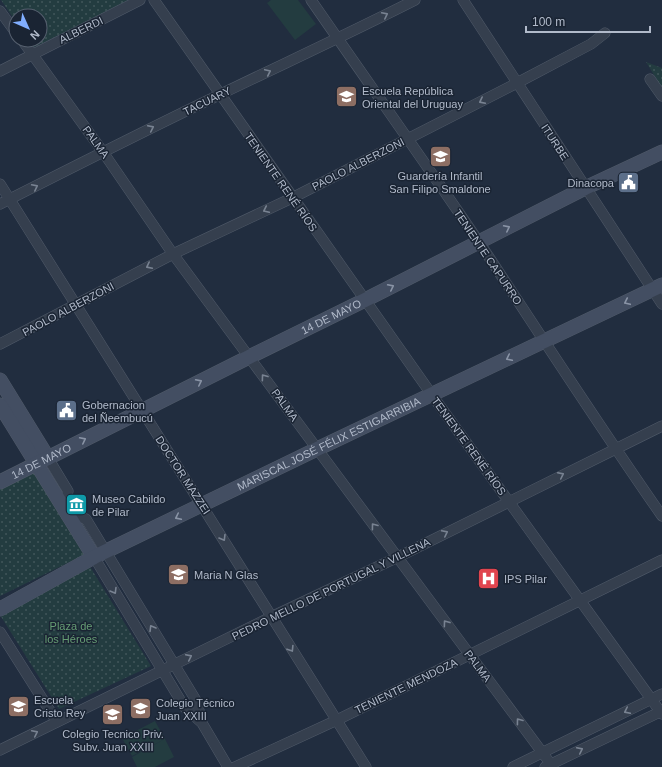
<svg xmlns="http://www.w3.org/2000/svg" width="662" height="767" font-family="Helvetica,sans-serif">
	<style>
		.green { fill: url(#green-dots) }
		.pitch { fill: #233c40 }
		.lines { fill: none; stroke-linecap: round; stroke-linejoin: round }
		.street-casing { stroke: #505a69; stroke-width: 11 }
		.secondary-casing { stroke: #505a69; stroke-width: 15 }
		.street { stroke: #353f4e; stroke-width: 10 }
		.secondary { stroke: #434e62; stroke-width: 14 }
		.oneway { stroke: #798392 }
		.oneway2 { stroke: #8a94a6 }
		.labels { text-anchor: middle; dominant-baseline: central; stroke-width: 3; stroke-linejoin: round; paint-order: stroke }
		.street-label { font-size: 11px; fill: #b1baca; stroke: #1a2433 }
		.poi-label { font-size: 11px; fill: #b1baca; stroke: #1a2433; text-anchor: start }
		.park-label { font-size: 11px; fill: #669d74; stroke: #1a2433 }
	</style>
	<defs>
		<pattern id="green-dots" width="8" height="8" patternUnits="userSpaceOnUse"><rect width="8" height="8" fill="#233c40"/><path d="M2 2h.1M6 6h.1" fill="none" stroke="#41565a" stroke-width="1.8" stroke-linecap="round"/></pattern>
	</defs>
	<rect width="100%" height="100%" fill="#212d3f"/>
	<path class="green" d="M1 0H129L33 48 28 40H40V16H16V22Z
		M646 62 662 68V88Z
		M31 468 84 555 0 596V484Z
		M89 565 151 666 59 709 0 615Z"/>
	<path class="pitch" d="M271 0H298L316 24 295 40 267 3Z
		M155 721 165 739 132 756 122 738Z
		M165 739 174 757 155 767H137L132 757Z"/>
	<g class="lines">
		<defs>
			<path id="street" d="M154 0 432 395 662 714
				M311 0C367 81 424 161 479 242 540 334 599 426 662 516
				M463 0 662 304
				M0 11 16 33
				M22 40 103 152 173 254 249 357 553 767
				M0 71 140 0
				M650 79 662 96
				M0 184 366 767
				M0 204C73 167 146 130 219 95 285 63 350 33 415 0
				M0 344 173 254 292 198 517 83 591 44 605 33
				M48 458 68 491 66 501 76 516 86 519 197 702 202 723
				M94 557 185 708 202 723 228 767
				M0 632 57 722
				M0 750 271 617 398 557 662 426
				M235 767 337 720 662 560
				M513 767 662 694
				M545 767 662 711"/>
			<g id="secondary">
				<path d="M0 380 48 458"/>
				<path d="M0 405 94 557"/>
				<path id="s1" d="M0 482 249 357 365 300 585 188 662 152"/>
				<path id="s2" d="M0 609 94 557 317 449 662 285"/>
			</g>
		</defs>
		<use href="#street" class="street-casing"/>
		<use href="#secondary" class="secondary-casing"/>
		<use href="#street" class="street"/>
		<use href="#secondary" class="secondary"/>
	</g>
	<defs><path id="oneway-chevron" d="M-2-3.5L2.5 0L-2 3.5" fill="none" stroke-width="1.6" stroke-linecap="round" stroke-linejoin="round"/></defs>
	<g class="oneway">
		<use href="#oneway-chevron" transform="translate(385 15) rotate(-27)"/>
		<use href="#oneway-chevron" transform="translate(268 72) rotate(-25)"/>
		<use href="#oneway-chevron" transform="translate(482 101) rotate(153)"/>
		<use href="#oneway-chevron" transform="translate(151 128) rotate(-26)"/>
		<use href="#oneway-chevron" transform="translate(35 187) rotate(-27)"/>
		<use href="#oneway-chevron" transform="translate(266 210) rotate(155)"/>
		<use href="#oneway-chevron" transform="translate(149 266) rotate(153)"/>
		<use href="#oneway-chevron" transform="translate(264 377) rotate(-126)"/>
		<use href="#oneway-chevron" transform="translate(561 475) rotate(-26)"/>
		<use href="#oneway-chevron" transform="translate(374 526) rotate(-127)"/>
		<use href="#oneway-chevron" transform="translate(445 533) rotate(-27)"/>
		<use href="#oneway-chevron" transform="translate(223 538) rotate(59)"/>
		<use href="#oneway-chevron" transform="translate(114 591) rotate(59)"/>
		<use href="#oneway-chevron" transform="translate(446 623) rotate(-126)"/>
		<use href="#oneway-chevron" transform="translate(152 628) rotate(-121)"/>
		<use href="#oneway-chevron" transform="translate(291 649) rotate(58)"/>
		<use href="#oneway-chevron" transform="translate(189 657) rotate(-26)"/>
		<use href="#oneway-chevron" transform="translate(627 711) rotate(154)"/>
		<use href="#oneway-chevron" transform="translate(519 721) rotate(-127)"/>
		<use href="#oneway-chevron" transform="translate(35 733) rotate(-26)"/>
		<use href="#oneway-chevron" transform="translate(580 750) rotate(-26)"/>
	</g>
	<g class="oneway2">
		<use href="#oneway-chevron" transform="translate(507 228) rotate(-27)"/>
		<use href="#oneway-chevron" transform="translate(391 287) rotate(-27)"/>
		<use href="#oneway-chevron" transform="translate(627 302) rotate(155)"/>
		<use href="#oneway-chevron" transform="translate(509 358) rotate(154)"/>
		<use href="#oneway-chevron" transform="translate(199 382) rotate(-27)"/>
		<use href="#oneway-chevron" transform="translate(83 440) rotate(-27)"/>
		<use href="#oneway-chevron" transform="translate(178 517) rotate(154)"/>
	</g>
	<defs>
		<symbol id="school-square" viewBox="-11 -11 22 22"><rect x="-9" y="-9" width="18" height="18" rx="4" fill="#8d6e63" stroke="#1a2433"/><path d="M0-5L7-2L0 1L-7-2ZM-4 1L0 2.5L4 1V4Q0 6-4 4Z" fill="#fff"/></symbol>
		<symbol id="civic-square" viewBox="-11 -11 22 22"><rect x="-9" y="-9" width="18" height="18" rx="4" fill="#5c6f8a" stroke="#1a2433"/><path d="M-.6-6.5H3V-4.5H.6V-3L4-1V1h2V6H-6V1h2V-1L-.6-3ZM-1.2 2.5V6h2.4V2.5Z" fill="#fff"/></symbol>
		<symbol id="museum-square" viewBox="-11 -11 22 22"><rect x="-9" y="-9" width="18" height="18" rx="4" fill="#0f9aa8" stroke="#1a2433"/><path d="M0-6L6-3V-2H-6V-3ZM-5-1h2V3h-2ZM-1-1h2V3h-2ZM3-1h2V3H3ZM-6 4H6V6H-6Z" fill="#fff"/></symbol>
		<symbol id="hospital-square" viewBox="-11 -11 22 22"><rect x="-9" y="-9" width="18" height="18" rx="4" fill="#e0444e" stroke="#1a2433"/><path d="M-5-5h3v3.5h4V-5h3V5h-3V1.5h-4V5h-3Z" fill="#fff"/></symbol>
	</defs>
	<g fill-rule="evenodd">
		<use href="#school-square" x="334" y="84" width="25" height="25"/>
		<use href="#school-square" x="428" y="144" width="25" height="25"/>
		<use href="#civic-square" x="616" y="170" width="25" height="25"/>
		<use href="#civic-square" x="54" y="398" width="25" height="25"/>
		<use href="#museum-square" x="64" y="492" width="25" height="25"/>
		<use href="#school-square" x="166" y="562" width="25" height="25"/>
		<use href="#hospital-square" x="476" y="566" width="25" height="25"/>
		<use href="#school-square" x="6" y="694" width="25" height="25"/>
		<use href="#school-square" x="128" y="696" width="25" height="25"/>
		<use href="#school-square" x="100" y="702" width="25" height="25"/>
	</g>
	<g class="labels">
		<g class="street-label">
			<text transform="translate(81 30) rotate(-26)">ALBERDI</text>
			<text transform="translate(207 101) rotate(-26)">TACUARY</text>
			<text transform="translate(96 142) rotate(54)">PALMA</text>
			<text transform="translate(555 142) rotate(57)">ITURBE</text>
			<text transform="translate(358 164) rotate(-27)">PAOLO ALBERZONI</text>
			<text transform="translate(281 182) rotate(55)">TENIENTE RENÉ RÍOS</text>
			<text transform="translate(488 257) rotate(56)">TENIENTE CAPURRO</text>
			<text transform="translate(68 309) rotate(-28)">PAOLO ALBERZONI</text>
			<text stroke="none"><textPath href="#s1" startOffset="370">14 DE MAYO</textPath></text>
			<text transform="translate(285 405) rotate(54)">PALMA</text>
			<text stroke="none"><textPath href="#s2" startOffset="368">MARISCAL JOSÉ FÉLIX ESTIGARRIBIA</textPath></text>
			<text transform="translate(469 446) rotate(54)">TENIENTE RENÉ RÍOS</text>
			<text stroke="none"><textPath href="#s1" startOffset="46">14 DE MAYO</textPath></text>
			<text transform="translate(183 475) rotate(57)">DOCTOR MAZZEI</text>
			<text transform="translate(331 589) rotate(-26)">PEDRO MELLO DE PORTUGAL Y VILLENA</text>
			<text transform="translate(478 666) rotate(53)">PALMA</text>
			<text transform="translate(406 686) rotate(-26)">TENIENTE MENDOZA</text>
		</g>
		<g class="poi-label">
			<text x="362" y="91">Escuela República<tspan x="362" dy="13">Oriental del Uruguay</tspan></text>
			<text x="440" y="176" text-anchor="middle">Guardería Infantil<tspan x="440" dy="13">San Filipo Smaldone</tspan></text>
			<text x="614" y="183" text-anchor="end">Dinacopa</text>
			<text x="82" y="405">Gobernacion<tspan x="82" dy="13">del Ñeembucú</tspan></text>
			<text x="92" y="499">Museo Cabildo<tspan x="92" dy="13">de Pilar</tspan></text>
			<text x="194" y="575">Maria N Glas</text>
			<text x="504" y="579">IPS Pilar</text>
			<text x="34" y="700">Escuela<tspan x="34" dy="13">Cristo Rey</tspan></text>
			<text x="156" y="703">Colegio Técnico<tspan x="156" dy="13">Juan XXIII</tspan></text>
			<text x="113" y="734" text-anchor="middle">Colegio Tecnico Priv.<tspan x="113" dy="13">Subv. Juan XXIII</tspan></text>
		</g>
		<g class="park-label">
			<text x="71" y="626">Plaza de<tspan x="71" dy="13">los Héroes</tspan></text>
		</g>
	</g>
	<g transform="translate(28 28) rotate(135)"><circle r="19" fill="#1a2433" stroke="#56606f"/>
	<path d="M0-3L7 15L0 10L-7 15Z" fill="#81aeff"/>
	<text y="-6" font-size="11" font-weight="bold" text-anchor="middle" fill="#b1baca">N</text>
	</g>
	<path d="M526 26v6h124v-6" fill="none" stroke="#b1baca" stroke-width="2"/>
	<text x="532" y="26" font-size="12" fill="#b1baca" stroke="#1a2433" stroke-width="3" paint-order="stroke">100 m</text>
</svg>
